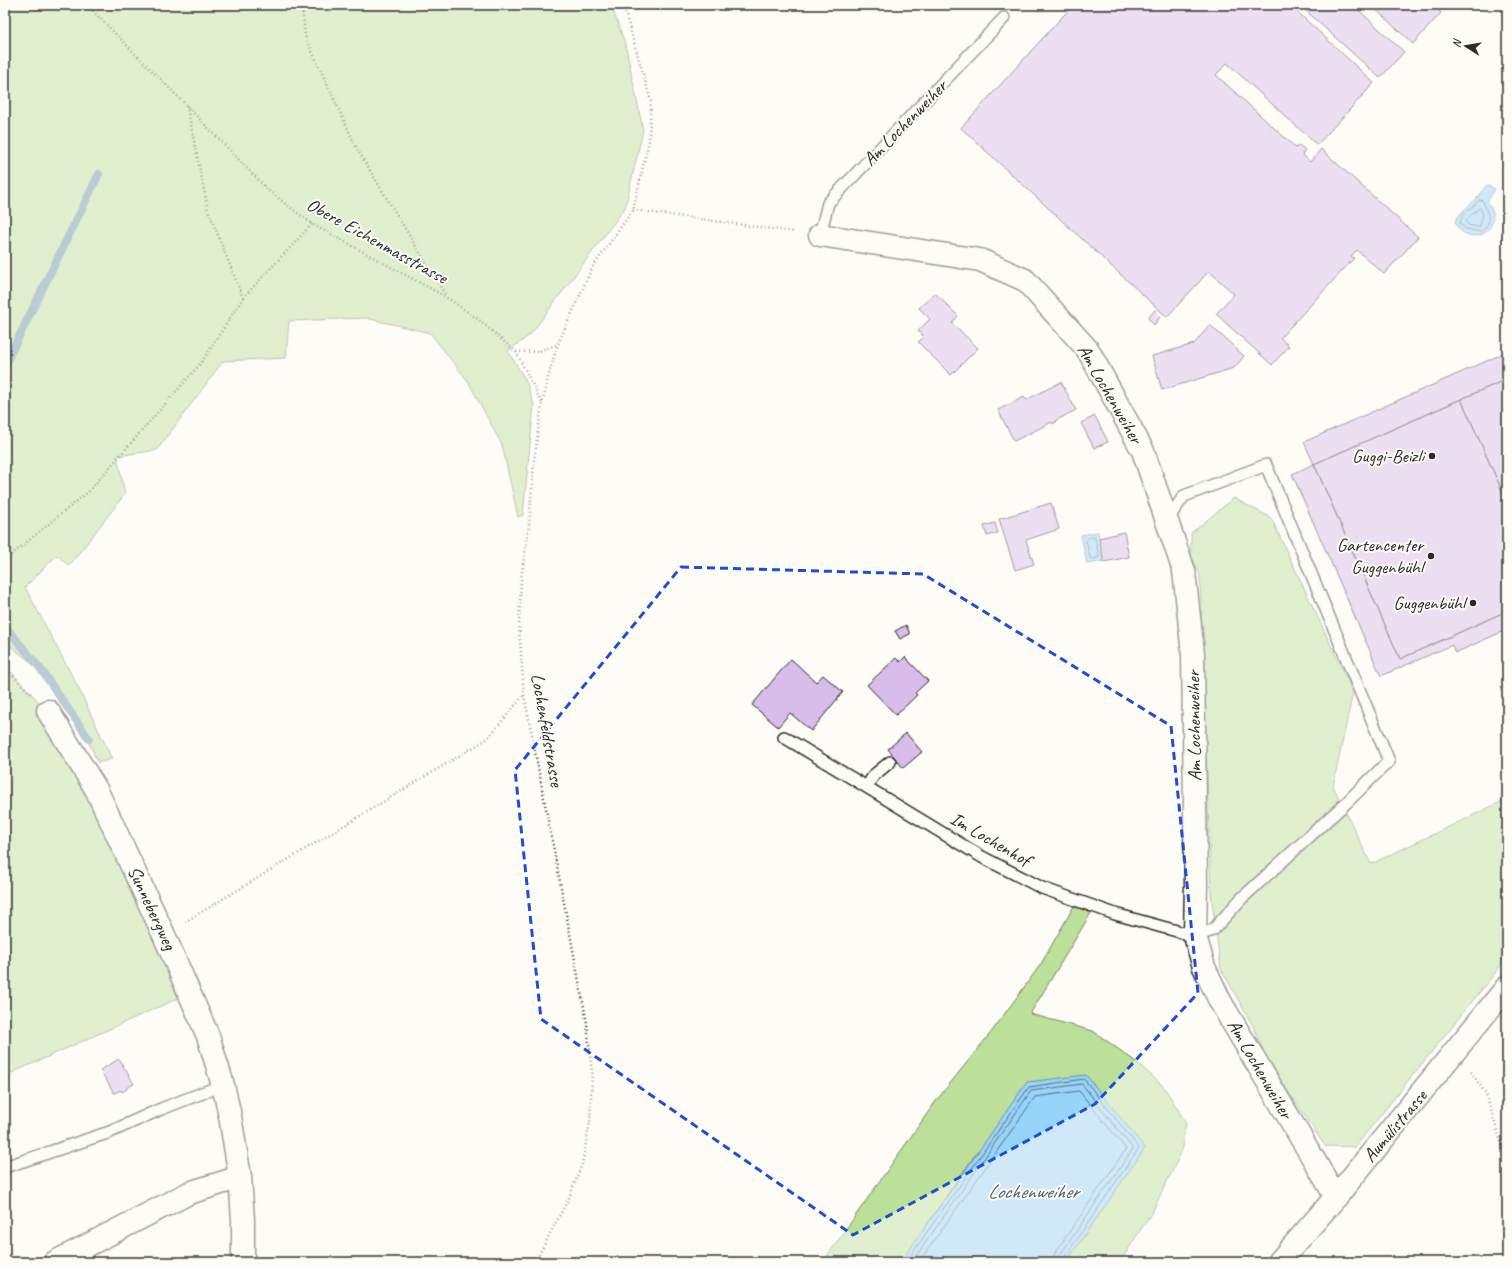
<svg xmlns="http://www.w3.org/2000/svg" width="1512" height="1267" font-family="Caveat,sans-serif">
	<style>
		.green { fill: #bcdf9a; stroke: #748562 }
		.water { fill: #98d3f9; stroke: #6c90a7 }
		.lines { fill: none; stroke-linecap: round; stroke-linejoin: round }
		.shore { stroke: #576e7d; stroke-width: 1 }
		.stream { stroke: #6c90a7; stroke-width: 8 }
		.building { fill: #d8bdeb; stroke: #2b2b2b }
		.lane-casing { stroke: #2b2b2b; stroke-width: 14 }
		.street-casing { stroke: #2b2b2b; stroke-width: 25 }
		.secondary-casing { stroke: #2b2b2b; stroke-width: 25 }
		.path { stroke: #2b2b2b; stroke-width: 2.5; stroke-dasharray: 1 3; stroke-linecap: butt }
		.lane { stroke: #fdfcf7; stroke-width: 11 }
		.street { stroke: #fdfcf7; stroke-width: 22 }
		.secondary { stroke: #fdfcf7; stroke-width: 22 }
		.marked { fill: none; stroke: #1d4ed8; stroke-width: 3; stroke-dasharray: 8 5; stroke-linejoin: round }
		.poi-dot { fill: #2b2b2b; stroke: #fdfcf7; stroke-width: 1.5 }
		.labels { text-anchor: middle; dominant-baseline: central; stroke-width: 4; stroke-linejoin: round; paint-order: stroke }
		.street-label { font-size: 19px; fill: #2b2b2b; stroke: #fdfcf7 }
		.poi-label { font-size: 19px; fill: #2b2b2b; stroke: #fdfcf7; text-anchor: end }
		.water-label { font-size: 20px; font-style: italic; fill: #4c5d69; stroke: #fdfcf7 }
	</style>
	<rect width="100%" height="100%" fill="#fdfcf7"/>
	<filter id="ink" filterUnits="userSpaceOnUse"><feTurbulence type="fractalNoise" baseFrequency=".025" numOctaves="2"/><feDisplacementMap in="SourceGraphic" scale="8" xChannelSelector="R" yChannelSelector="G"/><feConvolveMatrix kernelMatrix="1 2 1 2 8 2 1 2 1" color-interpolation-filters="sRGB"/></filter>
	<g filter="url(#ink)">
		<path class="green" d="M5 5H611L625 43 643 130 625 208 530 335 508 351 525 379 534 405 523 515 518 517 502 445 468 381 430 333 366 318 289 321 286 358 223 361 157 450 117 456 125 494 69 566 57 555 25 587 78 687 112 759 98 763 77 716 37 667 5 642Z
			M1234 498 1271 518 1353 692 1333 786 1371 864 1507 799V958L1355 1147 1325 1146 1267 1060 1253 1026 1221 969 1211 893 1200 575 1191 556V533Z
			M5 666 38 701 91 788 183 996 5 1076Z
			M1074 906 1091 913 1030 1014 1093 1031 1139 1064 1164 1087 1186 1123 1181 1153 1152 1212 1120 1262H1066L1145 1148 977 1152 901 1262H823L936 1101 993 1030 1041 964Z"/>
		<path class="water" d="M1487 185 1495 189 1487 202C1489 205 1492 209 1493 213 1495 239 1464 244 1455 222 1460 211 1469 207 1477 198 1481 194 1483 189 1487 185Z
			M1098 532 1104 561 1087 564 1081 535Z
			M1086 1075 1145 1148 1066 1262H901L1027 1082Z"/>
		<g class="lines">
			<path class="shore" d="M1480 200 1483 201C1487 212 1494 224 1480 232L1466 229 1460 224C1461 213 1473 207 1480 200Z
				M1480 208 1483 214 1480 226 1477 227 1468 225 1466 220Z
				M1093 537 1095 538 1099 557 1097 558 1092 559 1090 558 1086 540 1088 538Z
				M906 1262 1029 1087 1084 1079 1139 1148 1064 1258 1063 1262
				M912 1262 1031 1091 1082 1084 1133 1149 1060 1255 1058 1262
				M919 1262 1035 1097 1079 1091 1126 1149 1055 1253 1052 1262"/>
			<path class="stream" d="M5 365 99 174
				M5 626 40 668 89 739"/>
		</g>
		<path class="building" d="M1073 5H1290L1374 83 1317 145 1227 63 1216 75 1296 148 1299 145 1305 150 1302 154 1310 162 1321 149 1418 237 1384 274 1357 250 1351 256 1354 258 1280 338 1289 346 1272 365 1216 314 1234 294 1209 271 1167 317 961 128Z
			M1308 5H1353L1404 52 1380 78 1304 9Z
			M1371 5H1433L1441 13 1413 44Z
			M935 293 958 316 952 323 978 348 951 375 918 342 924 337 918 331 930 319 919 308Z
			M1155 310 1161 316 1154 325 1148 318Z
			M1210 325 1244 356 1234 368 1162 390 1152 356 1194 344Z
			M1507 352V379L1314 464 1304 442Z
			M1507 379V502L1461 399Z
			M1061 382 1076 410 1055 421 1056 422 1053 424 1052 422 1014 441 998 410 1024 397 1026 400Z
			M1461 399 1507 502V611L1400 659 1314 464Z
			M1095 416 1108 442 1094 448 1081 423Z
			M1314 464 1400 659 1507 611V620L1503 622 1506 630 1455 653 1452 645 1381 676 1292 474Z
			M1051 503 1059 529 1026 540 1034 564 1015 570 999 519Z
			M995 523 998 533 987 536 984 526Z
			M1124 532 1129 557 1104 562 1099 538Z
			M906 625 910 634 900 639 895 631Z
			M905 657 928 681 915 693 917 695 896 715 867 685 896 658 900 662Z
			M791 659 816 682 823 675 843 692 811 731 790 713 778 727 752 705Z
			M906 733 922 752 903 768 888 749Z
			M119 1059 134 1084 126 1088 127 1089 122 1092 121 1090 114 1093 100 1070Z"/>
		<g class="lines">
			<defs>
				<path id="lane" d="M820 235 828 203 1004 18
					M784 737 982 857 1042 888 1115 914 1195 936 1213 930 1241 899 1346 803 1389 761 1266 465 1184 496 1167 520
					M867 786 874 775 890 762
					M5 1167 110 1132 161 1109 223 1085"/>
				<path id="street" d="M820 235 980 260 1025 280 1088 350 1143 451 1184 571 1193 654 1196 883 1195 936 1204 967 1220 1001 1336 1197
					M48 711 96 789 164 935 208 1036 223 1085 230 1116 240 1177 243 1220V1262
					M55 1262 189 1193 240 1177"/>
				<path id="secondary" d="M1279 1262 1336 1197 1507 987"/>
			</defs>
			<use href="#lane" class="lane-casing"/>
			<use href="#street" class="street-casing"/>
			<use href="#secondary" class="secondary-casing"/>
			<path class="path" d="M87 5 187 106 269 191 312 224 446 297 479 320 516 352 542 403
				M302 5 305 36 357 149 446 296
				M187 106 208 210 243 298
				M633 210 795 232
				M516 352 539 351 558 344
				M5 560 89 491 201 363 243 298 312 224
				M5 667 31 694
				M185 922 487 739 524 695
				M1471 1072 1486 1094 1507 1162
				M535 1262 569 1198 582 1164 590 1122 592 1073 587 1023 524 694 519 627 521 579 529 525 534 461 542 404 550 370 558 344 592 268 633 210 649 141 651 101 623 5"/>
			<use href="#lane" class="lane"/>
			<use href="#street" class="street"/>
			<use href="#secondary" class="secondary"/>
		</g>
	</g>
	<path d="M0 0H1512V1267H0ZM681 567 923 574 1171 726 1198 993 1095 1104 853 1235 541 1019 515 770Z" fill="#fdfcf7" fill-opacity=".55" fill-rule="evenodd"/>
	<path class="marked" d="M681 567 923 574 1171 726 1198 993 1095 1104 853 1235 541 1019 515 770Z"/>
	<g class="poi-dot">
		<circle cx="1432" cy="456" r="4"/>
		<circle cx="1431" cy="556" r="4"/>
		<circle cx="1473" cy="603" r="4"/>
	</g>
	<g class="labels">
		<g class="street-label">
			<text transform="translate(905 123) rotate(-46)">Am Lochenweiher</text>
			<text transform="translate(377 241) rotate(29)">Obere Eichenmasstrasse</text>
			<text transform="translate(1110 394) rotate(60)">Am Lochenweiher</text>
			<text transform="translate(1194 726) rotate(-91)">Am Lochenweiher</text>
			<text transform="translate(547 730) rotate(80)">Lochenfeldstrasse</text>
			<text transform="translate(990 839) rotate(30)">Im Lochenhof</text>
			<text transform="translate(152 908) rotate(65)">Sunnebergweg</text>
			<text transform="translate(1260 1069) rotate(60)">Am Lochenweiher</text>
			<text transform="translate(1395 1126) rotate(-50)">Aumülistrasse</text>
		</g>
		<g class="poi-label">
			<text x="1424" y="456">Guggi-Beizli</text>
			<text x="1423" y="545">Gartencenter<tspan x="1423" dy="22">Guggenbühl</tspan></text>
			<text x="1465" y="603">Guggenbühl</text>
		</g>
		<g class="water-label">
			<text x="1033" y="1191">Lochenweiher</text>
		</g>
	</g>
	<rect width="1512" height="1267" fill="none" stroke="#fdfcf7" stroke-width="20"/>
	<rect x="10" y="10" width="1492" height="1247" fill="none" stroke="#2b2b2b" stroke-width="1.5" filter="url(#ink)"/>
	<g transform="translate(1466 46) rotate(282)" stroke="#fdfcf7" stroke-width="3" paint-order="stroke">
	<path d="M0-3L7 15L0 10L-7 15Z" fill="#2b2b2b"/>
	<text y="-6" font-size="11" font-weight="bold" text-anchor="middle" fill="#2b2b2b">N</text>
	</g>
</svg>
